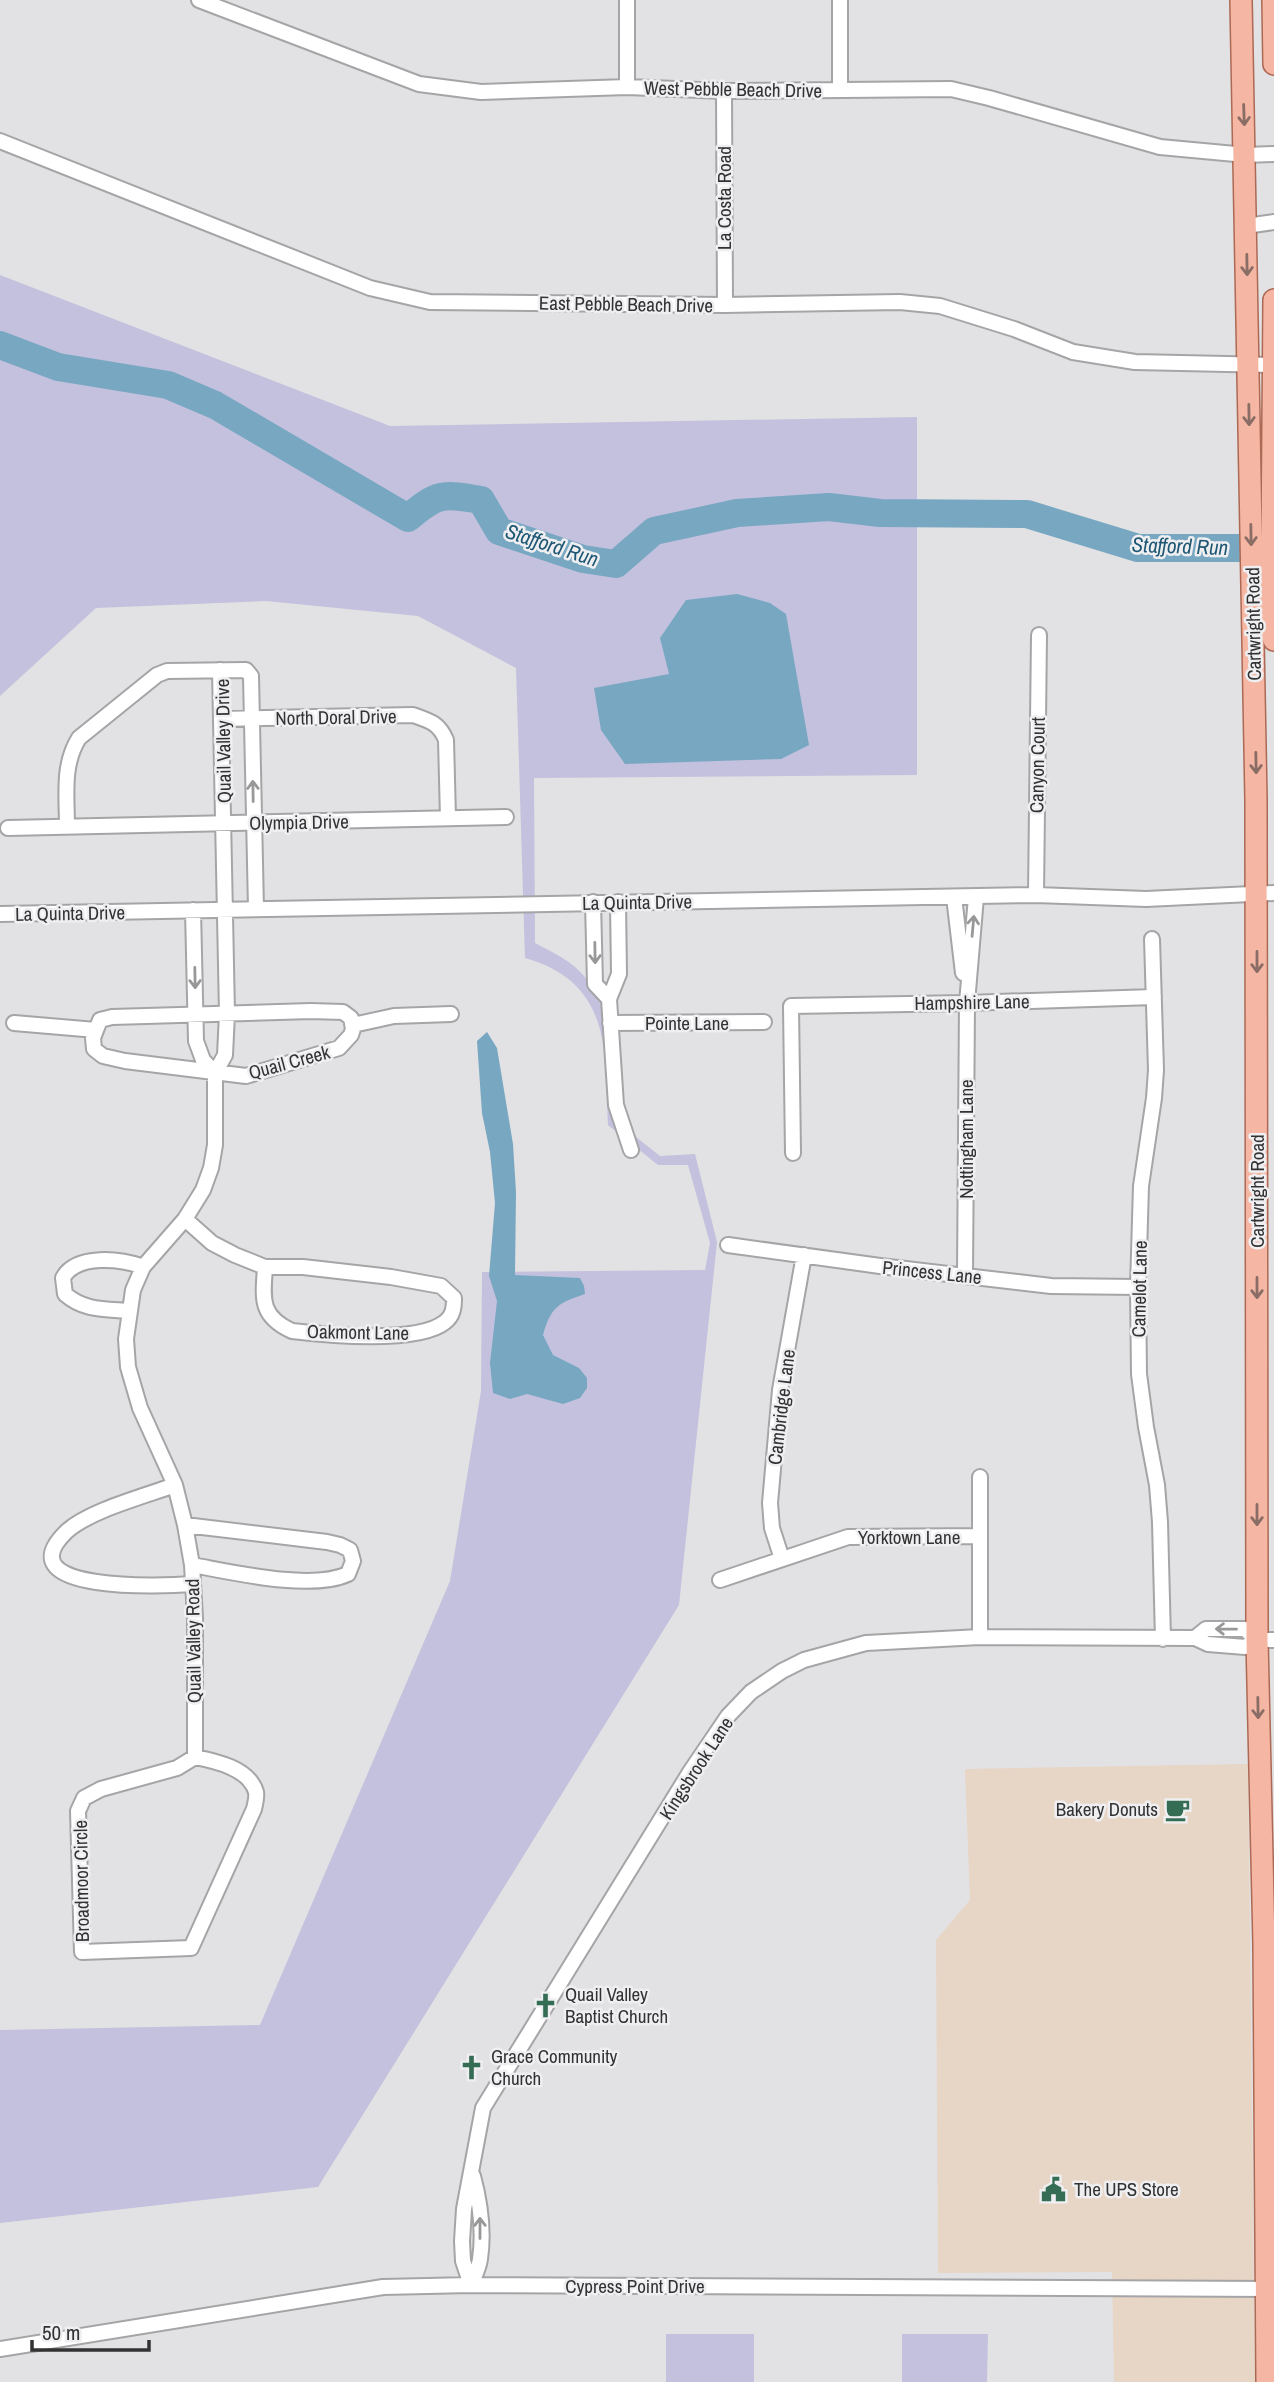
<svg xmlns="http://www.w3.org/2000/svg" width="1274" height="2382" font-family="'Archivo Narrow',sans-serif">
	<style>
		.commercial { fill: #e7d5c5 }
		.green { fill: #c3c1dd }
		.water { fill: #78a7c2 }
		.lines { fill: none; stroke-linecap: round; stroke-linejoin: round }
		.river { stroke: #78a7c2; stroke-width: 28 }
		.minor-casing { stroke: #a5a5a7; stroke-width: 18 }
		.primary-casing { stroke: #ac6954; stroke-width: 24 }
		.minor { stroke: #fff; stroke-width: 14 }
		.primary { stroke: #f5b6a3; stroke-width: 21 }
		.oneway { stroke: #8a6d65 }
		.oneway2 { stroke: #989899 }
		.labels { text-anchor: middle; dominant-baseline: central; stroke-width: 5; stroke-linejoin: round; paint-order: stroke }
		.street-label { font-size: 19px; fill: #323233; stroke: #efeff1 }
		.poi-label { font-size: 19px; fill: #323233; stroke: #efeff1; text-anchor: start }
		.water-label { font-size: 21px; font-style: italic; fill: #1e5774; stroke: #efeff1 }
	</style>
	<rect width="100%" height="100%" fill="#e2e2e4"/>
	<path class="commercial" d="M1248 1764 1255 2382H1114L1112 2272 938 2273 936 1940 970 1900 965 1769Z"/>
	<path class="green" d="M0 275 390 426 917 417V775L534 778 535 943C552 952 572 961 584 976 617 1015 613 1074 617 1122L660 1156 695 1154 717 1242 679 1605 318 2187 0 2223V2030L260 2025 450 1581 481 1391 482 1272 705 1270 710 1243 688 1165H658L608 1125C605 1050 612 983 525 958L516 668 418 616 266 601 96 608 0 696Z
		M666 2334H754V2382H666Z
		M902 2334H988L987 2382H902Z"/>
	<path class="water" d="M737 594 770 603 786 614 809 745 781 759 625 764 601 730 594 688 669 674 660 638 686 600Z
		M487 1032 497 1048 513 1144 516 1192 515 1275 580 1278 584 1286 585 1294C558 1303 551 1307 543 1335L553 1355 579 1368 587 1378V1388L580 1398 563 1404 527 1394 510 1399 493 1393 490 1363 497 1301 489 1276 495 1203 490 1152 482 1113 477 1041Z"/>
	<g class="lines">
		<path class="river" d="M0 345 58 367 168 385 215 405 408 518C437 493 443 493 481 500L499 531 583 559 616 564 654 531 737 513 829 507 880 513 1027 514 1138 548H1274"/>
		<defs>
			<path id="minor" d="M199 0 419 84 481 92 627 87 724 91 951 89 989 98 1160 147 1246 155 1274 154
				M627 0V87
				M840 0V90
				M724 91 725 305
				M0 141 370 288 430 302 725 305 900 302 940 306 1014 329 1073 352 1135 362 1272 365
				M1246 226 1274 222
				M221 719 413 715C430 721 439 723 446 740L448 818
				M67 827C67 796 62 765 79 738L157 675 167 671 246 670 251 676 256 909
				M8 828 506 817
				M1036 895 1039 635
				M954 897 963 973
				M593 902 595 984 609 999
				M618 902 619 974 609 999 616 1105 631 1150
				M193 910 196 1041 203 1060 215 1073
				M0 914 1036 895 1146 899 1274 893
				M1152 939 1156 1070 1154 1098 1141 1186 1138 1287 1139 1374 1146 1427 1157 1485 1160 1522 1163 1639
				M311 1011 343 1012 351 1018 353 1029 351 1035 339 1048 246 1076 125 1061 103 1056 94 1049 93 1038 100 1020 112 1017Z
				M14 1023 96 1030
				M610 1023 764 1022
				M353 1025 394 1016 451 1014
				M793 1153 791 1006 967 1003 1154 997
				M185 1219 212 1243 235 1255 265 1267H303L391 1277 441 1286 454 1298C454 1308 453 1316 445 1322 418 1344 326 1335 292 1331 259 1316 263 1298 265 1267
				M728 1245 880 1266 1051 1286 1138 1287
				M965 1275 967 1003 976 897
				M130 1311C105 1309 84 1311 65 1294L63 1278C75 1254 122 1258 143 1267
				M175 1485C145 1496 88 1511 66 1532 3 1594 168 1586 192 1584
				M185 1525 327 1542 340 1545 350 1550 353 1561 348 1574C311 1591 232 1572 192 1565
				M782 1559 772 1528 770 1503 780 1390 804 1255
				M720 1580 848 1537 980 1536
				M980 1637V1477
				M1195 1638 1206 1629H1245L1257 1640
				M195 1757V1618L192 1565 185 1525 175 1485 140 1408 128 1367 126 1339 133 1290 143 1267 185 1219 203 1190 211 1168 215 1145V1073L225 1055 227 1014 220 670
				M195 1757C215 1761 249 1768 256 1792 257 1797 255 1805 254 1809L191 1948 82 1952 78 1811 84 1798 101 1789 177 1768Z
				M471 2285 463 2261 462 2241 464 2209 483 2108 690 1772 728 1716 751 1692 782 1671 804 1660 866 1643 980 1637 1195 1638 1208 1644 1245 1647 1257 1640H1274
				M471 2285C474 2277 479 2268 480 2259 484 2232 480 2202 473 2176
				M0 2349 383 2287 471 2285 1274 2289"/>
			<path id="primary" d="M1241 0 1256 800 1257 1640 1264 1944 1267 2382
				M1273 0 1274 64
				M1274 300 1272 550 1274 640"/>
		</defs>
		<use href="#minor" class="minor-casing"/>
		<use href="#primary" class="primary-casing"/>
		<use href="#minor" class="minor"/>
		<use href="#primary" class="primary"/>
	</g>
	<defs><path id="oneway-shaft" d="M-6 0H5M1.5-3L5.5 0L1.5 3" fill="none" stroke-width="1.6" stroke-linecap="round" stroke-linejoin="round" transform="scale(1.75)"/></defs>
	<g class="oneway">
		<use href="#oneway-shaft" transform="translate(1244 115) rotate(88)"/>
		<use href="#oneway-shaft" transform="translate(1247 265) rotate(89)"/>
		<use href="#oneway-shaft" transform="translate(1249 415) rotate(89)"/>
		<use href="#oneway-shaft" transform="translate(1251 535) rotate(89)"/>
		<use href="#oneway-shaft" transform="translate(1256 763) rotate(89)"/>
		<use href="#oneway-shaft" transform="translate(1257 962) rotate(90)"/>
		<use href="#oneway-shaft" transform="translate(1257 1288) rotate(90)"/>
		<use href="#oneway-shaft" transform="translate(1257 1515) rotate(90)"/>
		<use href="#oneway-shaft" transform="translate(1258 1708) rotate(89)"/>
	</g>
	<g class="oneway2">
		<use href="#oneway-shaft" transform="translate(253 791) rotate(-91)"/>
		<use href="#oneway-shaft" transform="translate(973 926) rotate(-85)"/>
		<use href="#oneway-shaft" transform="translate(595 953) rotate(89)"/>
		<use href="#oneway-shaft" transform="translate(195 978) rotate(89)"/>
		<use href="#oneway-shaft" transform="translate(1226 1629) rotate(-179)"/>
		<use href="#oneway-shaft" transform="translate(480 2228) rotate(-90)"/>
	</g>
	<defs>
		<symbol id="cafe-bare" viewBox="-9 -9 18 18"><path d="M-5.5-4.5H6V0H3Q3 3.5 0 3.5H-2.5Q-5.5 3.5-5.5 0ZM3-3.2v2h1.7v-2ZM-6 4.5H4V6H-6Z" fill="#356c54" stroke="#efeff1" stroke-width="2.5" paint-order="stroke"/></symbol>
		<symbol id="church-bare" viewBox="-9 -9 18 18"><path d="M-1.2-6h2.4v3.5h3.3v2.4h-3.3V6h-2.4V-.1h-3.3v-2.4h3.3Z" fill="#356c54" stroke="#efeff1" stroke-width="2.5" paint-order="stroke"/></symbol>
		<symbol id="civic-bare" viewBox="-9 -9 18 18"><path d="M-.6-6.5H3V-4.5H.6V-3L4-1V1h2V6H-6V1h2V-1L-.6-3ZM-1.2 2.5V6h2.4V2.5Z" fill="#356c54" stroke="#efeff1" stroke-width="2.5" paint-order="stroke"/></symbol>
	</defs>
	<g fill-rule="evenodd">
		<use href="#cafe-bare" x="1160" y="1792" width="35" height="35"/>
		<use href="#church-bare" x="528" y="1988" width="35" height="35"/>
		<use href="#church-bare" x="454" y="2050" width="35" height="35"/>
		<use href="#civic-bare" x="1036" y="2172" width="35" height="35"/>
	</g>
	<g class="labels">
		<g class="street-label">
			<text transform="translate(733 89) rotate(1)">West Pebble Beach Drive</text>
			<text transform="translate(724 198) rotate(-90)">La Costa Road</text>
			<text transform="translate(626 304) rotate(1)">East Pebble Beach Drive</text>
			<text transform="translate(1253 624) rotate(-91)">Cartwright Road</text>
			<text transform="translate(336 717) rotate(-1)">North Doral Drive</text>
			<text transform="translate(223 741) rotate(-91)">Quail Valley Drive</text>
			<text transform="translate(1037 765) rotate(-89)">Canyon Court</text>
			<text transform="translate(299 822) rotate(-1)">Olympia Drive</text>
			<text transform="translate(637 902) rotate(-1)">La Quinta Drive</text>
			<text transform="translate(70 913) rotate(-1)">La Quinta Drive</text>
			<text transform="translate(972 1002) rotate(-1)">Hampshire Lane</text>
			<text x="687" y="1023">Pointe Lane</text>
			<text transform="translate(289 1062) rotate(-15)">Quail Creek</text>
			<text transform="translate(966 1139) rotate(-90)">Nottingham Lane</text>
			<text transform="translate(1257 1191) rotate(-90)">Cartwright Road</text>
			<text transform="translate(932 1272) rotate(6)">Princess Lane</text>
			<text transform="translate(1139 1289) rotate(-89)">Camelot Lane</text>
			<text transform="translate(358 1332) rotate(1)">Oakmont Lane</text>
			<text transform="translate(781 1407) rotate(-83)">Cambridge Lane</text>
			<text x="909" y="1537">Yorktown Lane</text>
			<text transform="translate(193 1641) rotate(-91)">Quail Valley Road</text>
			<text transform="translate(696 1768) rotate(-57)">Kingsbrook Lane</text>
			<text transform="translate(81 1881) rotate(-91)">Broadmoor Circle</text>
			<text x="635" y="2286">Cypress Point Drive</text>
		</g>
		<g class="poi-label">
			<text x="1158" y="1809" text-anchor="end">Bakery Donuts</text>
			<text x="565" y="1994">Quail Valley<tspan x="565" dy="22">Baptist Church</tspan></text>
			<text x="491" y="2056">Grace Community<tspan x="491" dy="22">Church</tspan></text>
			<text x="1074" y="2189">The UPS Store</text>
		</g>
		<g class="water-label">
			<text transform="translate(552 545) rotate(18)">Stafford Run</text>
			<text transform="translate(1180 546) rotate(2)">Stafford Run</text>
		</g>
	</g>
	<path d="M32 2340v10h117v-10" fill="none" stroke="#323233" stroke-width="3.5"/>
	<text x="42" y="2340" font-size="21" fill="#323233" stroke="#efeff1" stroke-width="5" paint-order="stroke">50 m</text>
</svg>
